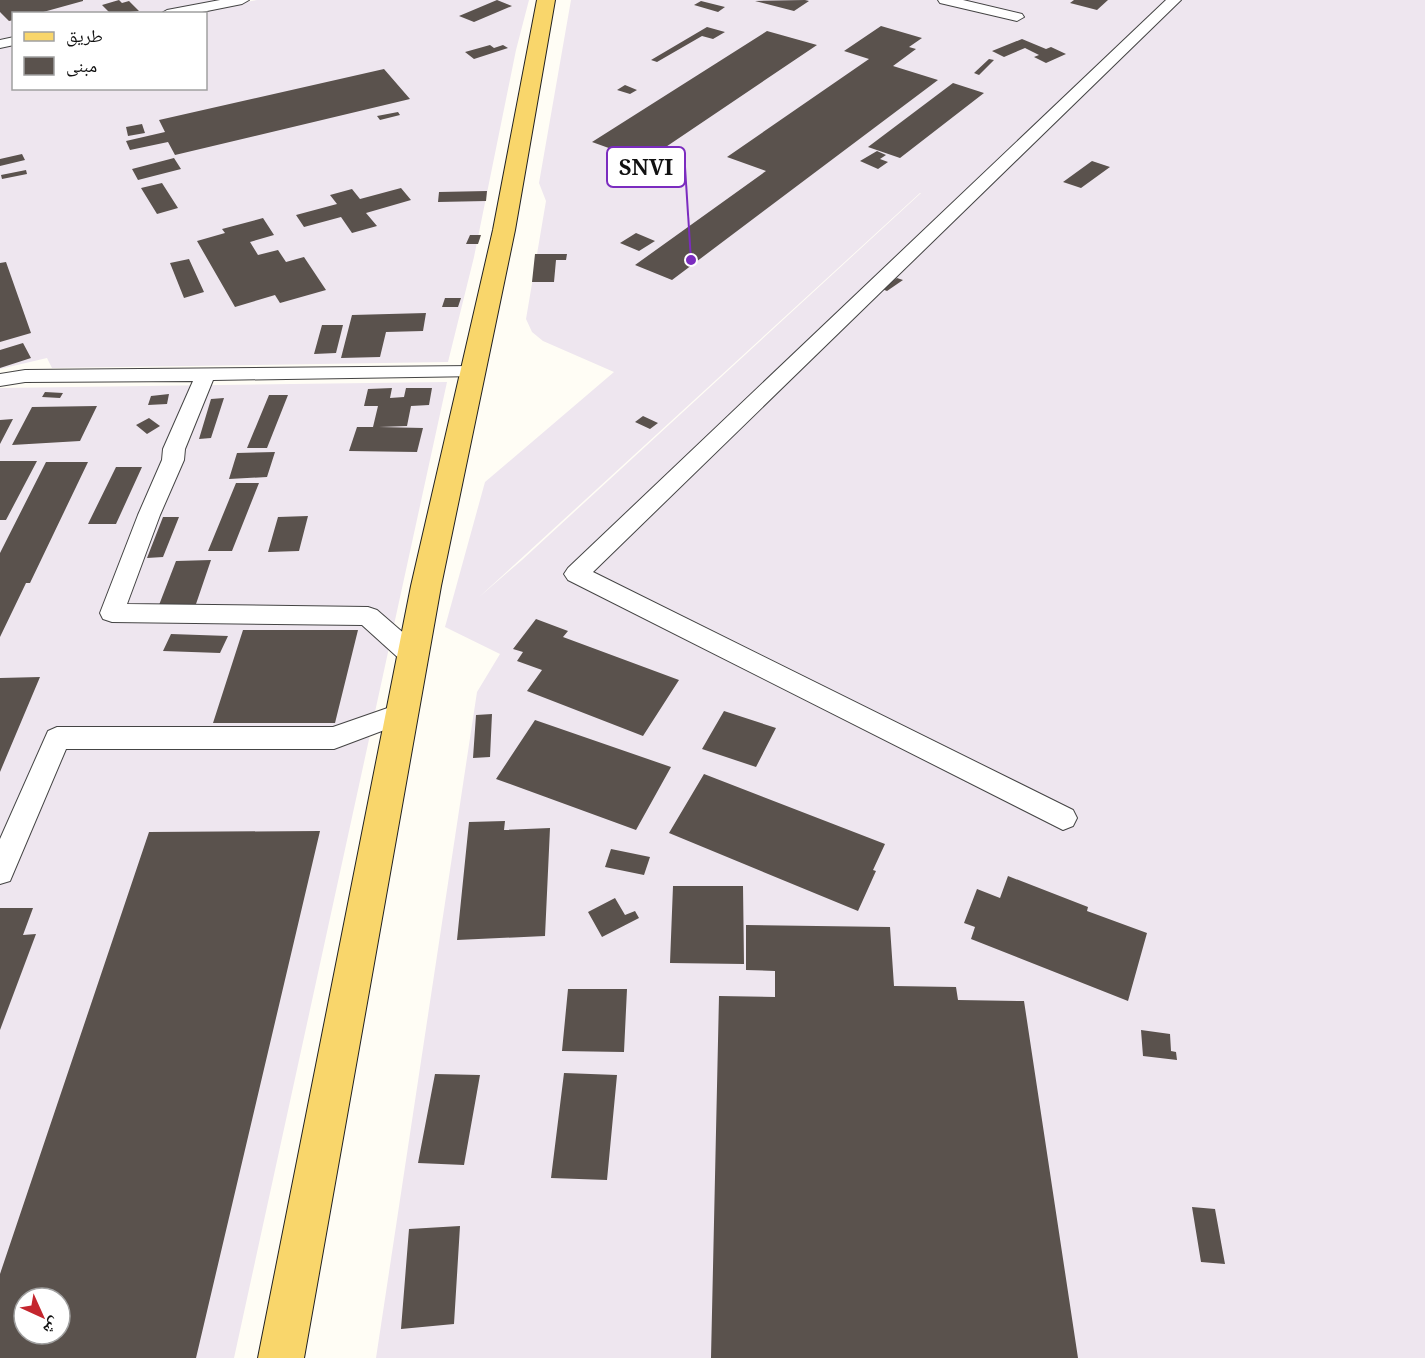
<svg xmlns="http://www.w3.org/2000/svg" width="1425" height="1358" font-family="'Noto Serif','Noto Naskh Arabic',serif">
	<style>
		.industrial { fill: #eee6ef; fill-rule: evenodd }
		.building { fill: #5a524d; fill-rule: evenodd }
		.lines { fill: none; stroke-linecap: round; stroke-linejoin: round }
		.minor-casing { stroke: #444; stroke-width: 2 }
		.major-casing { stroke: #222; stroke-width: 2 }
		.minor { fill: #fff; fill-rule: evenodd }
		.major { fill: #f9d66b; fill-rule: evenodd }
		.leader { fill: none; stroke: #7b2cbf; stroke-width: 2 }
		.callout-dot { fill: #7b2cbf; stroke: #fff; stroke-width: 2 }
		.callout { fill: #fff; stroke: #7b2cbf; stroke-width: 2 }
		.callout-label { font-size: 22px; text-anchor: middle; font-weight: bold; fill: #111 }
	</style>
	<rect width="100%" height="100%" fill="#fffdf5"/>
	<path class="industrial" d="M0 0H228L155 13 14 14 13 40 0 42Z
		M257 0H529L516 50 474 257 448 362 52 368 47 358 0 369V48L13 45 14 88H206V14L184 13Z
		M571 0H1425V1358H376L477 692 500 654 445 627 485 482 614 372 543 341 532 332 526 319 546 201 539 183ZM921 193 522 560 478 598 920 193Z
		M447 382 234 1358H0V388ZM24 1298H60V1334H24Z"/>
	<path class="building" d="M0 0H83V1L36 14H14V20L9 21 0 12Z
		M119 0 122 3 129 1 139 11 111 14 102 5Z
		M497 0 512 6 474 22 459 16Z
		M805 0 809 1 794 11 755 1Z
		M1074 0H1108L1097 10 1070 3Z
		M701 1 725 7 718 12 694 5Z
		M881 26 922 38 909 47 916 49 893 66 938 80 672 280 635 265 766 171 727 157 869 59 844 51Z
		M707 27 725 32 713 39 702 36 657 62 651 60Z
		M767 31 817 45 645 161 592 142Z
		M1022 39 1046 49 1051 47 1066 54 1046 63 1034 57 1039 55 1025 48 1004 57 992 51Z
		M490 45 494 48 503 45 508 48 474 59 465 52Z
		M989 59 994 60 979 75 974 73Z
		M384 69 410 99 175 155 168 142 130 150 126 141 165 132 159 120Z
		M953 83 984 93 900 158 868 147Z
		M625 85 637 90 630 94 617 90Z
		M398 112 400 115 380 120 377 116Z
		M142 124 145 133 128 136 126 127Z
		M877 151 886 155 880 159 888 162 878 169 860 161Z
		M22 154 25 160 0 166V159Z
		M174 158 181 169 138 180 132 169Z
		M1092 161 1110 167 1081 188 1063 182Z
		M26 170 27 174 2 179 1 175Z
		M162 183 178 208 157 214 141 188Z
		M401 188 411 200 366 213 377 226 352 233 341 217 304 227 296 215 337 204 330 195 352 189 360 199Z
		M487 191 486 201 438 202 439 192Z
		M263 218 274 235 250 242 258 255 278 250 286 262 304 257 326 290 280 303 275 295 235 307 197 241 225 233 222 229Z
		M636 233 655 241 639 251 620 243Z
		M470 235H481L478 244H466Z
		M535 254H567L566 260H556L554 282H532Z
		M189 259 204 292 184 298 170 263Z
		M6 262 31 333 0 342V263Z
		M897 278 903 280 887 291 882 289Z
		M445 298H461L458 307H442Z
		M426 313 423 331 386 332 380 357 341 358 352 315Z
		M322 325H343L336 353 314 354Z
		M23 343 31 358 0 368V350Z
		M392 388 390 398 404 397 406 388H432L429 405 411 406 407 426 379 427 423 428 417 452 349 451 357 427H373L378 406H364L368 389Z
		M45 392 63 393 60 398 42 397Z
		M169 394 167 404 148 405 151 396Z
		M269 395H288L267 448H247Z
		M224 398 211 438 199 439 211 399Z
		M97 406 80 441 12 445 32 407Z
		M643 416 658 423 650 429 635 422Z
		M149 418 160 426 147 434 136 425Z
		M13 419 0 444V420Z
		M275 452 267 477 229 479 237 453Z
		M0 461H37L6 520H0Z
		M46 462H88L30 583H26L0 637V553Z
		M116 467H142L116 524H88Z
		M236 483H259L232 551H208Z
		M308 516 299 551 268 552 278 517Z
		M163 517H179L163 557 147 558Z
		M211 560 196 604 159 605 176 561Z
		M536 619 568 631 563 637 679 680 643 736 527 691 542 670 517 661 523 652 513 649Z
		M243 630H358L335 723H213Z
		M171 634 228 636 220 653 163 651Z
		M40 677 0 772V678Z
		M724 711 776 728 756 767 702 749Z
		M492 714 490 757 473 758 476 715Z
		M535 720 671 767 636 830 496 779Z
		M704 774 885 844 873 870 876 871 858 911 669 833Z
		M505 821 504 830 550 828 545 936 457 940 469 822Z
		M320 831 196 1358H0V1274L149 832ZM24 1298H60V1334H24Z
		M611 849 650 857 644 875 605 867Z
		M1008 876 1088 907 1087 911 1147 933 1128 1001 971 939 975 927 964 923 977 889 1000 898Z
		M673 886H743L744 964 670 963Z
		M615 898 625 915 635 911 639 918 602 937 588 912Z
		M0 908H33L23 935 36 934 0 1030Z
		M746 925 890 927 894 986 956 987 958 1000 1024 1001 1078 1358H711L719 996 775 997V971L746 970Z
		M568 989H627L624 1052 562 1051Z
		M1141 1030 1170 1034 1171 1051 1176 1052 1177 1060 1143 1056Z
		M564 1073 617 1075 607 1180 551 1178Z
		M435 1074 480 1075 464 1165 418 1163Z
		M1192 1207 1215 1209 1225 1264 1201 1262Z
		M460 1226 454 1324 401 1329 409 1229Z"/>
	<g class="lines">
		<defs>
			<path id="minor" d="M220 0H249L242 4 192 14H160L167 10Z
				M938 0H963L1022 14 1024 17 1017 21 940 3Z
				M1166 0H1181L593 572 1073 810 1077 818 1073 826 1063 830 568 580 564 574 568 568Z
				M14 37V45L0 48V40Z
				M473 366 480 368 483 372 480 376 213 380 185 449 184 460 160 515 127 604 368 607 377 610 422 649 426 656 422 663 413 665 404 663 362 625 112 622 103 619 100 613 138 515 162 460 163 449 193 381 25 382 0 386V374L25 370Z
				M402 703 411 706 415 713 411 720 334 749H66L10 881 0 884V839L48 731 57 727H333Z"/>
			<path id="major" d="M537 0H555L515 230 441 586 304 1358H258L411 586 493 230Z"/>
		</defs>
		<use href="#minor" class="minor-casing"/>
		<use href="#major" class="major-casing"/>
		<use href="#minor" class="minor"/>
		<use href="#major" class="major"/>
	</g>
	<path class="leader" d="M691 260L685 167"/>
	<circle class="callout-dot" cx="691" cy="260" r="6"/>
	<rect class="callout" x="607" y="147" width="78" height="40" rx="6"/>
	<g class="callout-label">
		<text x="646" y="175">SNVI</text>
	</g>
	<rect x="12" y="12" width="195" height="78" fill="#ffffff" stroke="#a0a0a0" stroke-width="1.5"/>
	<rect x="24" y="32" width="30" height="9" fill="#f9d66b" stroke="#a0a0a0" stroke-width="1.5"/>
	<text x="66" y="42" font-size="18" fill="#111111">طريق</text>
	<rect x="24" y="57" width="30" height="18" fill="#5a524d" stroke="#a0a0a0" stroke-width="1.5"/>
	<text x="66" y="72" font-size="18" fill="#111111">مبنى</text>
	<g transform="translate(42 1316) rotate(135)"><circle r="28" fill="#ffffff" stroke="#a0a0a0" stroke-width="1.5"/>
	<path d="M0-4.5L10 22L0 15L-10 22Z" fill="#c4262e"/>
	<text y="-9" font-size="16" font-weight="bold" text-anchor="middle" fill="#111111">ش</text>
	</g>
</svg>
